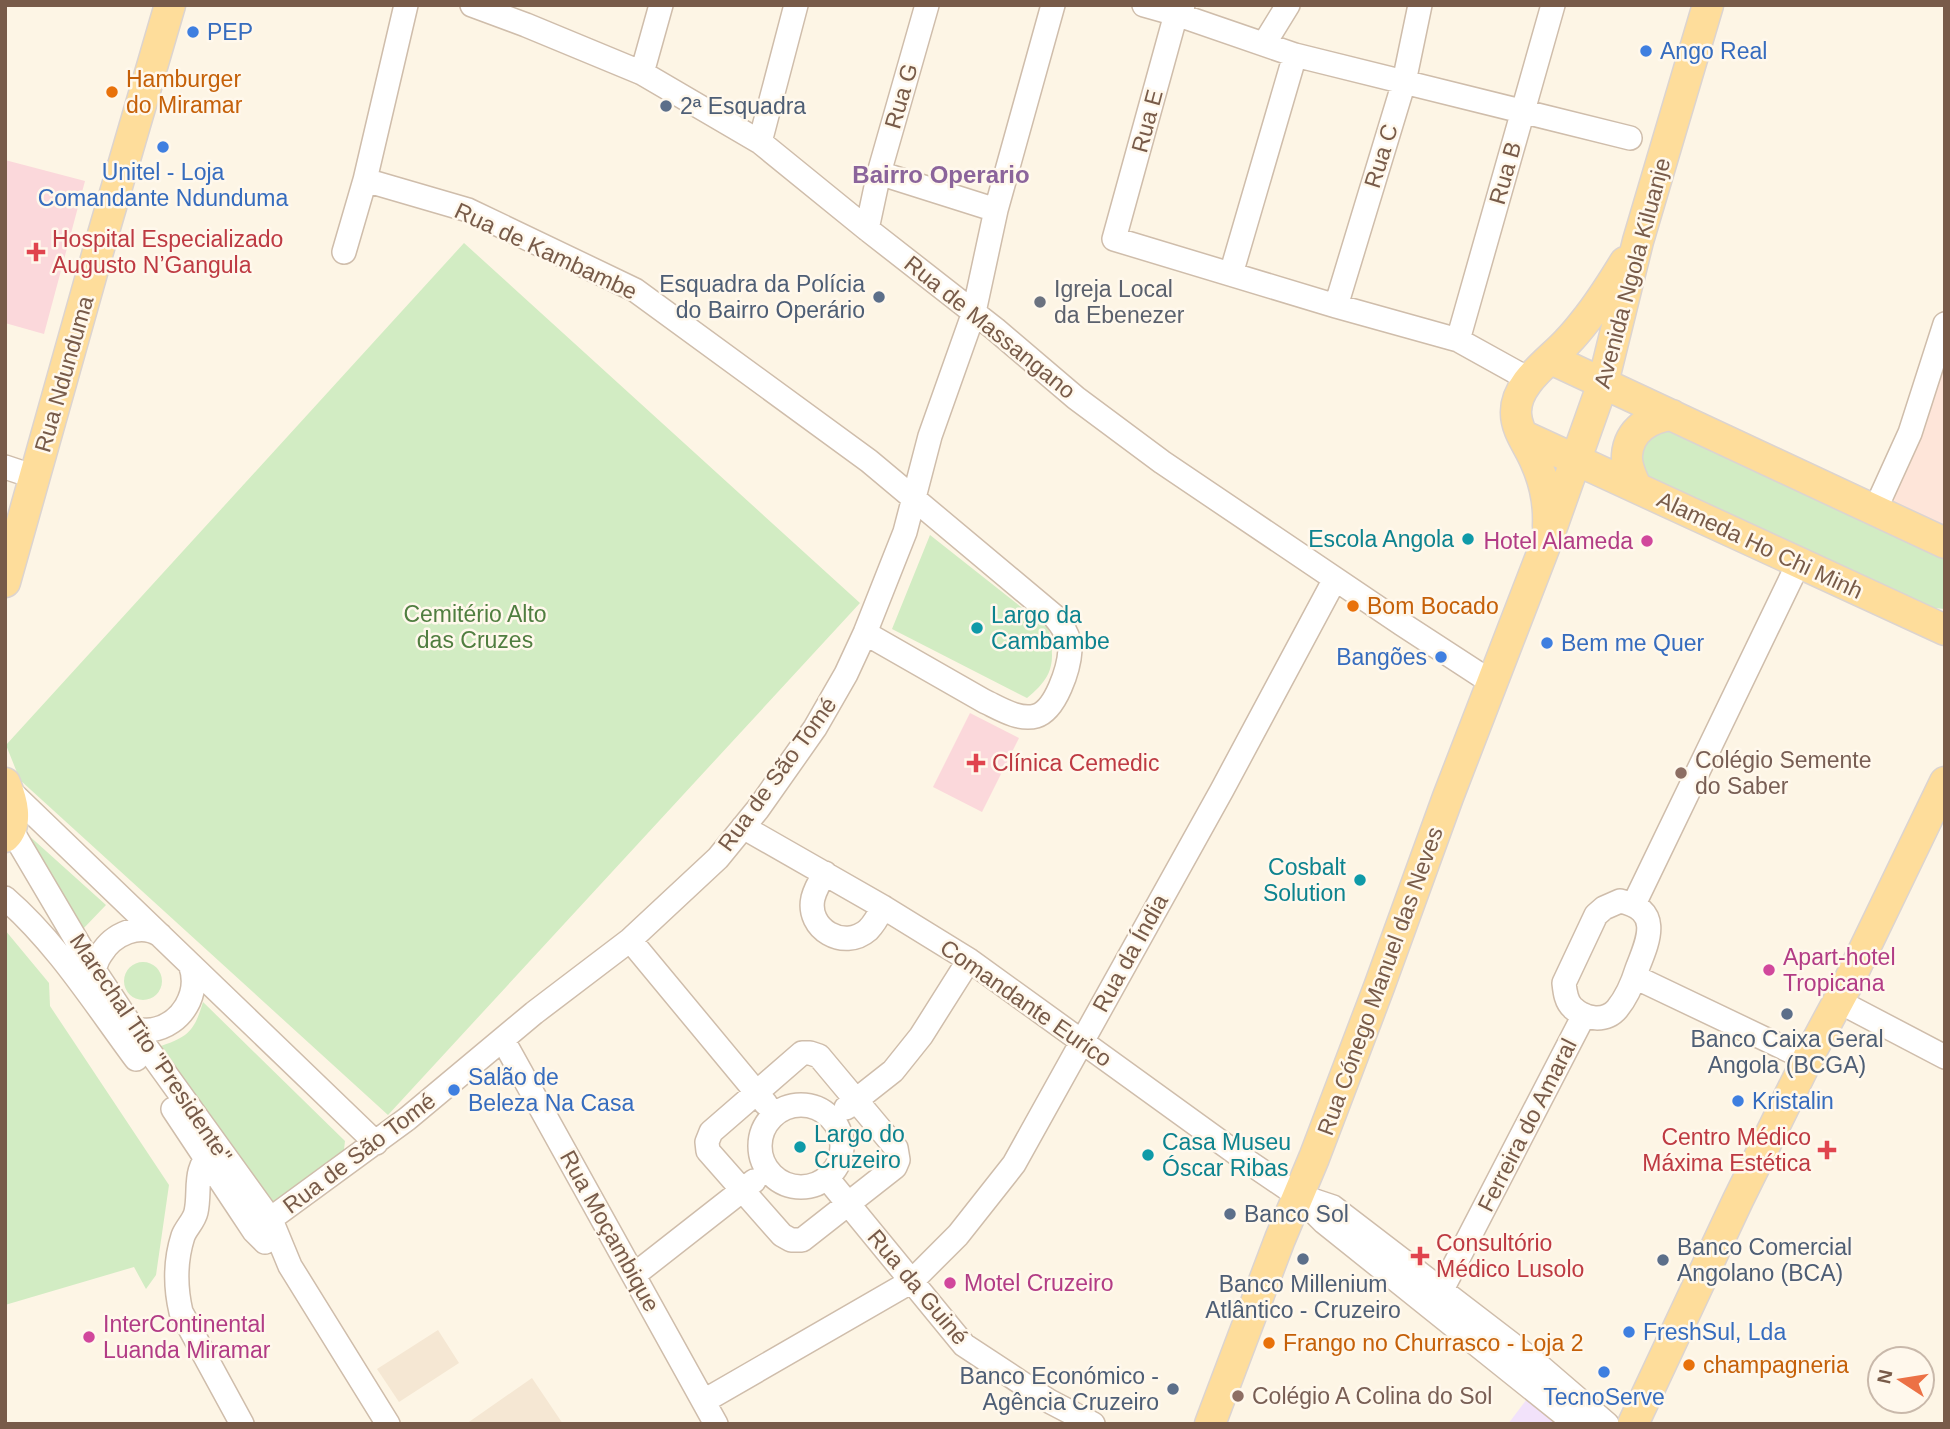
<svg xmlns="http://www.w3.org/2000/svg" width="1950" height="1429" font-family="Helvetica,sans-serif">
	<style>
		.residential { fill: #f5e7d3 }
		.commercial { fill: #fee5d9 }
		.education { fill: #f2e2fa }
		.medical { fill: #fbd8db }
		.green { fill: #d2ecc3 }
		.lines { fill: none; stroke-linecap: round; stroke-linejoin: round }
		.minor-casing { stroke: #cfbdab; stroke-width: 26 }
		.major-casing { stroke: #dcd4d0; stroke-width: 33 }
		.minor { stroke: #fff; stroke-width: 23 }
		.major { stroke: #fedd9b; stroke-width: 30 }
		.shop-dot { fill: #3f7fe0; stroke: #fff8ec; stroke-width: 2.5 }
		.food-dot { fill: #e8710a; stroke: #fff8ec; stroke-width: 2.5 }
		.service-dot { fill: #5c6f8a; stroke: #fff8ec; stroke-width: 2.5 }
		.health-dot { fill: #e0444e; stroke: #fff8ec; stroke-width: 2.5 }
		.worship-dot { fill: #6b7280; stroke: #fff8ec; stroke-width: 2.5 }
		.culture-dot { fill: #0f9aa8; stroke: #fff8ec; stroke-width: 2.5 }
		.hotel-dot { fill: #d1479c; stroke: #fff8ec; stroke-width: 2.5 }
		.education-dot { fill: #8d6e63; stroke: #fff8ec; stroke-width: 2.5 }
		.labels { text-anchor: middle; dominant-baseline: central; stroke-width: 5; stroke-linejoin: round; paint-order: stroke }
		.shop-label { font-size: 23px; fill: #366cbe; stroke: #fff8ec; text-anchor: start }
		.food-label { font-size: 23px; fill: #c56008; stroke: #fff8ec; text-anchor: start }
		.street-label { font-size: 23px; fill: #785b49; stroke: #fff8ec }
		.service-label { font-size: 23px; fill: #4e5e75; stroke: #fff8ec; text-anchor: start }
		.health-label { font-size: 23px; fill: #be3a42; stroke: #fff8ec; text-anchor: start }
		.worship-label { font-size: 23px; fill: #5b616d; stroke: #fff8ec; text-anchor: start }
		.culture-label { font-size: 23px; fill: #0d838f; stroke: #fff8ec; text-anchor: start }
		.hotel-label { font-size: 23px; fill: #b23c85; stroke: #fff8ec; text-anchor: start }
		.park-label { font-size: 23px; fill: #507e40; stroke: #fff8ec }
		.education-label { font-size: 23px; fill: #785e54; stroke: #fff8ec; text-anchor: start }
		.neighbourhood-label { font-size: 24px; font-weight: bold; fill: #8b649b; stroke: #fff8ec }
	</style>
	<rect width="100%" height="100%" fill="#fdf5e5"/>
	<path class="residential" d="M438 1330 459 1363 399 1402 377 1369Z
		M532 1378 563 1424H466Z"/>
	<path class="commercial" d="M1945 324V542L1875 510Z"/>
	<path class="education" d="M1530 1395 1558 1424H1508Z"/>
	<path class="medical" d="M5 160 85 181 44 334 5 323Z
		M970 713 1019 738 982 812 933 787Z"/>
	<path class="green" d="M464 243 860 603 388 1115 20 780 6 745Z
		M1663 427 1945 549V609L1934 608 1922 603 1650 480 1638 465 1642 440Z
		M930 535 1049 629C1055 663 1054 676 1027 698L892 629Z
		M16 824 106 905 82 930Z
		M5 930 49 983 50 1006 169 1185 156 1275 146 1289 134 1267 5 1305Z
		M124 981a19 19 0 1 1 38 0a19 19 0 1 1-38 0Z
		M203 1002 345 1141 343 1158 279 1205 263 1204 158 1047C188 1037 194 1032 203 1002Z"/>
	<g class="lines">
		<defs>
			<path id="minor" d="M472 5 526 25 642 73 760 142 867 229 995 329 1076 398 1162 462 1402 624 1491 682
				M1144 5 1176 14 1295 55 1630 138
				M1183 5 1176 14 1114 239 1336 306 1458 340 1530 380
				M1264 44 1288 5
				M642 73 661 5
				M760 142 796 5
				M879 173 996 210
				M365 180 468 210 635 290 869 461 1053 615C1062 625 1070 636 1070 650 1069 668 1056 710 1036 716 1019 721 999 708 984 701L865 633
				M867 229 879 173 927 5
				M344 252 365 180 406 5
				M1231 274 1295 55
				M1336 306 1404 82 1420 5
				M1458 340 1553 5
				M5 467 20 472
				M1875 510 1910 433 1945 324
				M8 789 376 1143
				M743 827 883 907 969 960 1247 1161 1297 1195 1324 1222 1576 1424
				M12 831 94 970 134 1030 271 1220 290 1266 388 1424
				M825 873C820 881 815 890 813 898 806 929 844 951 868 930 874 924 879 915 883 907
				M5 898C57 943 95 1004 136 1059
				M1620 901C1662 910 1649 939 1637 969 1633 982 1626 998 1617 1009 1606 1022 1585 1020 1573 1008 1566 1002 1565 992 1564 983L1596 915 1604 908Z
				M1634 904 1799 562
				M630 940 766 1104
				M1635 977 1807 1059
				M92 981C94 971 95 962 101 954 113 934 140 922 160 935
				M1838 1001 1945 1057
				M124 1028C132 1029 142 1031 151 1030 182 1025 201 993 190 964
				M503 1040 716 1424
				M802 1053H810L819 1056 896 1148 898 1160 895 1167 802 1240H791L782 1235 708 1151 707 1142 711 1132Z
				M760 1146a41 41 0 1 1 82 0a41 41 0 1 1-82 0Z
				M846 1108 893 1071 921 1036 969 960
				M173 1109 240 1210 254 1231 265 1242
				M213 1151C192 1170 201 1189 196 1212 194 1221 186 1228 183 1236 175 1261 175 1286 181 1312L242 1424
				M827 1178 964 1345 1049 1401 1093 1424
				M1300 1196 1333 1207 1535 1362 1607 1424
				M254 1231 407 1119 534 1013 630 940 718 858 758 809 815 728 846 674 865 633 905 532 930 436 974 312 996 210 1053 5
				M634 1275 754 1181
				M1435 1303 1584 1015
				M704 1401 912 1281 958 1235 1014 1164 1222 790 1335 579"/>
			<path id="major" d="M1551 359 1945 543
				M1522 435 1945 630
				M1636 487C1632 477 1626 467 1627 455 1629 430 1650 417 1672 415
				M1548 526C1549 504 1545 483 1536 463 1530 447 1516 431 1516 413 1515 383 1550 361 1568 341 1576 333 1582 325 1589 316 1602 299 1614 280 1625 262
				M5 582 99 248 170 5
				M5 783C12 800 19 823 5 837
				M1210 1424 1280 1239 1314 1158 1379 987 1448 797 1548 538 1603 383 1638 241 1708 5
				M1633 1424 1738 1200 1812 1050 1848 983 1945 782"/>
		</defs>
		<use href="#minor" class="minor-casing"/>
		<use href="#major" class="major-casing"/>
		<use href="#minor" class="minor"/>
		<use href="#major" class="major"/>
	</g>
	<g class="shop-dot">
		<circle cx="193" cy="32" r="7"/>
		<circle cx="1646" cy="51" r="7"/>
		<circle cx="163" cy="147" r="7"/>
		<circle cx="1547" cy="643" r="7"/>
		<circle cx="1441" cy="657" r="7"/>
		<circle cx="454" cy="1090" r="7"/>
		<circle cx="1738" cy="1101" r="7"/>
		<circle cx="1629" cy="1332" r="7"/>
		<circle cx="1604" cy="1372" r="7"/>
	</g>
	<g class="food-dot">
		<circle cx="112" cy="92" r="7"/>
		<circle cx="1353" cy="606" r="7"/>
		<circle cx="1269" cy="1343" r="7"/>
		<circle cx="1689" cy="1365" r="7"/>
	</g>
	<g class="service-dot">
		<circle cx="666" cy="106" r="7"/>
		<circle cx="879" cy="297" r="7"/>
		<circle cx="1787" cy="1014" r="7"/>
		<circle cx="1230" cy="1214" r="7"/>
		<circle cx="1303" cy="1259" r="7"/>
		<circle cx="1663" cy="1260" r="7"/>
		<circle cx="1173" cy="1389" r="7"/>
	</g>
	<g class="health-dot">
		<path d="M32.5 241.5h7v7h7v7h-7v7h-7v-7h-7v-7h7z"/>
		<path d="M972.5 752.5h7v7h7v7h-7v7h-7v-7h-7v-7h7z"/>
		<path d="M1823.5 1139.5h7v7h7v7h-7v7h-7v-7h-7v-7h7z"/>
		<path d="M1416.5 1245.5h7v7h7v7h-7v7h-7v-7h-7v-7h7z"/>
	</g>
	<circle class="worship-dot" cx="1040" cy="302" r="7"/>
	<g class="culture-dot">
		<circle cx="1468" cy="539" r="7"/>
		<circle cx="977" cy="628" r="7"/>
		<circle cx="1360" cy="880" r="7"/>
		<circle cx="800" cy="1147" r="7"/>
		<circle cx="1148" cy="1155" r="7"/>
	</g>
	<g class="hotel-dot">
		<circle cx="1647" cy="541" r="7"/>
		<circle cx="1769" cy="970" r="7"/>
		<circle cx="950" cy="1283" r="7"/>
		<circle cx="89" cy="1337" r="7"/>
	</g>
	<g class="education-dot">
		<circle cx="1681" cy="773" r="7"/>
		<circle cx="1238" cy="1396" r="7"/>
	</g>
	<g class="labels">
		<g class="shop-label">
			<text x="207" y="32">PEP</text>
			<text x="1660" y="51">Ango Real</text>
			<text x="163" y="172" text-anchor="middle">Unitel - Loja<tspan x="163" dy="26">Comandante Ndunduma</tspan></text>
			<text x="1561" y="643">Bem me Quer</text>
			<text x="1427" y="657" text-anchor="end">Bangões</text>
			<text x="468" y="1077">Salão de<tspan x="468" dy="26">Beleza Na Casa</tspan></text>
			<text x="1752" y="1101">Kristalin</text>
			<text x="1643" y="1332">FreshSul, Lda</text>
			<text x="1604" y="1397" text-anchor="middle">TecnoServe</text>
		</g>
		<g class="food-label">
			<text x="126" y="79">Hamburger<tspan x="126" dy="26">do Miramar</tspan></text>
			<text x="1367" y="606">Bom Bocado</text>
			<text x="1283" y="1343">Frango no Churrasco - Loja 2</text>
			<text x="1703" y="1365">champagneria</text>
		</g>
		<g class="street-label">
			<text transform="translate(901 96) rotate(-74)">Rua G</text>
			<text transform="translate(1147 121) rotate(-75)">Rua E</text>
			<text transform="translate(1381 156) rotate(-73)">Rua C</text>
			<text transform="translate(1505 173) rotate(-74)">Rua B</text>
			<text transform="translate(546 251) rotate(25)">Rua de Kambambe</text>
			<text transform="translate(1632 273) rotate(-75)">Avenida Ngola Kiluanje</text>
			<text transform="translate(990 327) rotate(39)">Rua de Massangano</text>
			<text transform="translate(64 374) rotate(-74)">Rua Ndunduma</text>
			<text transform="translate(1760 545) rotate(25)">Alameda Ho Chi Minh</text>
			<text transform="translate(777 774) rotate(-54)">Rua de São Tomé</text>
			<text transform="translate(1130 953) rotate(-61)">Rua da Índia</text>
			<text transform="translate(1380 981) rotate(-70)">Rua Cónego Manuel das Neves</text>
			<text transform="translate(1026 1003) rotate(35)">Comandante Eurico</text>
			<text transform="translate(151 1048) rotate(56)">Marechal Tito "Presidente"</text>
			<text transform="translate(1527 1125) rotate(-63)">Ferreira do Amaral</text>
			<text transform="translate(359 1153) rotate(-37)">Rua de São Tomé</text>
			<text transform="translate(610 1231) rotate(61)">Rua Moçambique</text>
			<text transform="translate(918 1287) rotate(50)">Rua da Guiné</text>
		</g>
		<g class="service-label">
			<text x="680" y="106">2ª Esquadra</text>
			<text x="865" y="284" text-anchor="end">Esquadra da Polícia<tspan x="865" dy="26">do Bairro Operário</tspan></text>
			<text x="1787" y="1039" text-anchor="middle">Banco Caixa Geral<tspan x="1787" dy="26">Angola (BCGA)</tspan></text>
			<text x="1244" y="1214">Banco Sol</text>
			<text x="1677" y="1247">Banco Comercial<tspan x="1677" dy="26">Angolano (BCA)</tspan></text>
			<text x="1303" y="1284" text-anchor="middle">Banco Millenium<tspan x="1303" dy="26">Atlântico - Cruzeiro</tspan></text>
			<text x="1159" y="1376" text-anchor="end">Banco Económico -<tspan x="1159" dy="26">Agência Cruzeiro</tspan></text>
		</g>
		<g class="health-label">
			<text x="52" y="239">Hospital Especializado<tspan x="52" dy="26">Augusto N’Gangula</tspan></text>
			<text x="992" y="763">Clínica Cemedic</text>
			<text x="1811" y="1137" text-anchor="end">Centro Médico<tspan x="1811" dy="26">Máxima Estética</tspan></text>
			<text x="1436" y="1243">Consultório<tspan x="1436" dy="26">Médico Lusolo</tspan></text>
		</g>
		<g class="worship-label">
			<text x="1054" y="289">Igreja Local<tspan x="1054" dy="26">da Ebenezer</tspan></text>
		</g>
		<g class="culture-label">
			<text x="1454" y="539" text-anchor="end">Escola Angola</text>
			<text x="991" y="615">Largo da<tspan x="991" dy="26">Cambambe</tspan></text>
			<text x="1346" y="867" text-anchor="end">Cosbalt<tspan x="1346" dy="26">Solution</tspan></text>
			<text x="814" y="1134">Largo do<tspan x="814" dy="26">Cruzeiro</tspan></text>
			<text x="1162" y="1142">Casa Museu<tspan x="1162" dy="26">Óscar Ribas</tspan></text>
		</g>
		<g class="hotel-label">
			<text x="1633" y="541" text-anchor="end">Hotel Alameda</text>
			<text x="1783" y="957">Apart-hotel<tspan x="1783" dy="26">Tropicana</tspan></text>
			<text x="964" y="1283">Motel Cruzeiro</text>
			<text x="103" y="1324">InterContinental<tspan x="103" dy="26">Luanda Miramar</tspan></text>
		</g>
		<g class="park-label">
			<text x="475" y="614">Cemitério Alto<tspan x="475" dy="26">das Cruzes</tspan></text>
		</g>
		<g class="education-label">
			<text x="1695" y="760">Colégio Semente<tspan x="1695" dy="26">do Saber</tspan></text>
			<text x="1252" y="1396">Colégio A Colina do Sol</text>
		</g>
		<g class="neighbourhood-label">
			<text x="941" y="174">Bairro Operario</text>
		</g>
	</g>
	<rect width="1950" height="1429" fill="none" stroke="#785b49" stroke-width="14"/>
	<g transform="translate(1901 1380) rotate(282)"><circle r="33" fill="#fff8ec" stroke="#c9b9ab" stroke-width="2"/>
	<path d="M0-5L12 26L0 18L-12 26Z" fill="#ec7145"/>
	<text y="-10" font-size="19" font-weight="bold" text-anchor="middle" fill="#785b49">N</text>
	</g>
</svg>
